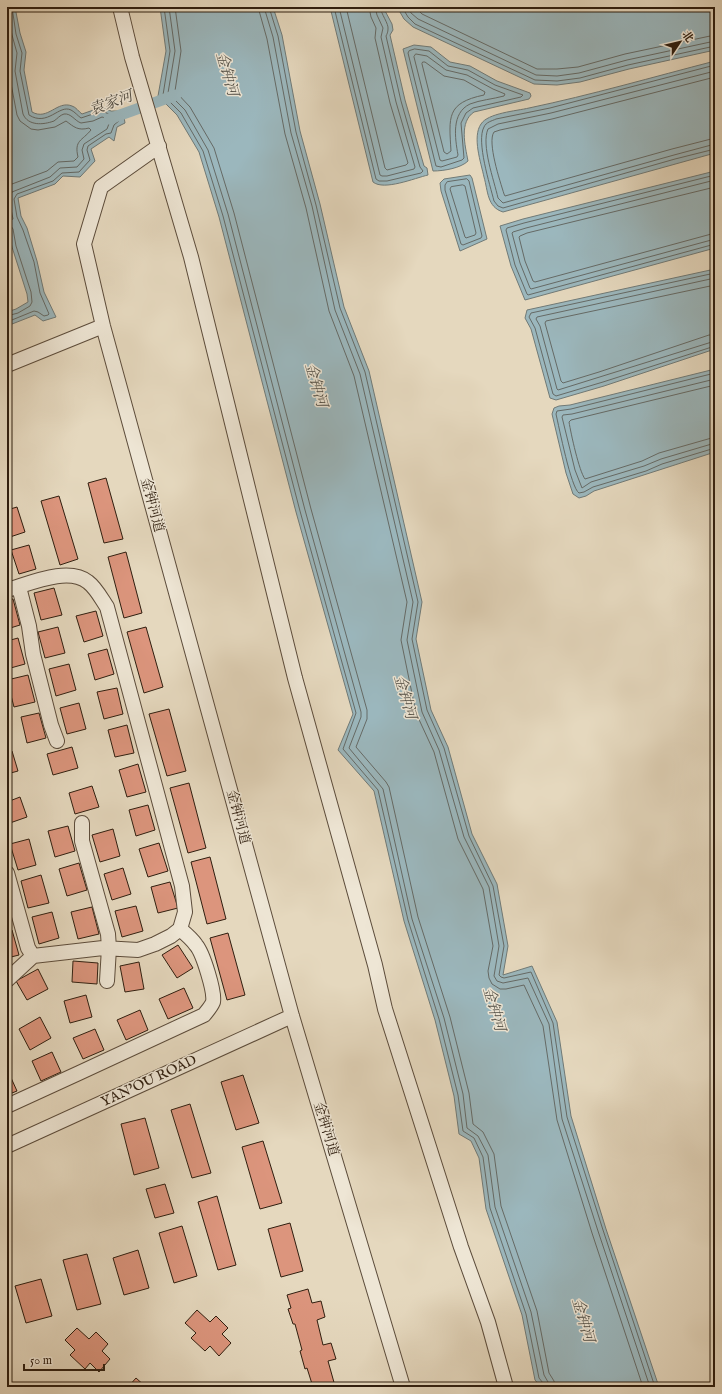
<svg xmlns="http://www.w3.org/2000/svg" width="722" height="1394" font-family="'IM FELL English','Noto Serif SC',serif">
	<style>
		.water { fill: #9bb7bd; stroke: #707a77 }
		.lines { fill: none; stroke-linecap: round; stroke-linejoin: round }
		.shore { stroke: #656a66; stroke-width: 1 }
		.canal { stroke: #9bb7bd; stroke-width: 11 }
		.building { fill: #dc957d; stroke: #2f1e0f }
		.minor-casing { stroke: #5c4c3b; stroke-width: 16 }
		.minor { stroke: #eee6d5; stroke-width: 14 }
		.labels { text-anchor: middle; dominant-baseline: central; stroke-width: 3; stroke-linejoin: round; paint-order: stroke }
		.street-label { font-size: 14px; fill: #2f1e0f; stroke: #eee6d5 }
		.water-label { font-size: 15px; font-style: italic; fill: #4f4c43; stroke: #eee6d5 }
	</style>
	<rect width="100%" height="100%" fill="#e5d8be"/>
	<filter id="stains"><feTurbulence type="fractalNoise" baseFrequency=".005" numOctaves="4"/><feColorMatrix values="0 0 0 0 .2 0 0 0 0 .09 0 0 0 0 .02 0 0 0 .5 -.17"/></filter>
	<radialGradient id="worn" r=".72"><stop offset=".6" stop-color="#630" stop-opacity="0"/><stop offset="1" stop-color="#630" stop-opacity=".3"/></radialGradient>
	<path class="water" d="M7 7H15L20 33 26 52 24 70 32 112C48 121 57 100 72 106 76 107 79 112 82 114L102 107 111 111H123L125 123 117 127 114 141 109 137 91 149 95 161 80 177 63 176 55 184 18 198 21 216 27 228 37 261 44 292 56 317 43 321 35 315 7 326V312L16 309 28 302 27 294 12 247 7 225Z
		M160 7H273L282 35 300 131 320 204 344 307 369 371 422 602 416 639 431 710 448 747 472 834 497 884 508 946 503 975 532 966 557 1022 571 1116 606 1229 659 1387H541L535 1380 522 1315 486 1209 479 1158 471 1141 459 1134 454 1096 435 1020 404 921 374 791 338 750 353 714 296 512 219 217 199 152 177 115 158 96 166 51Z
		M330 7H383L392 24 393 30 390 35 405 100 424 166 427 168 428 175C415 178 384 191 373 182Z
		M397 7H715V50L629 69 580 82 557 85 534 84 413 27 404 19Z
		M414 45 431 47 450 62 470 66 497 81 530 93 531 96 529 99 474 112C459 122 465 145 468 161 461 168 444 171 433 171L403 49Z
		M715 61V153L503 212C487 207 488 191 484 177 481 163 472 137 481 124 488 113 516 111 529 108 591 95 653 77 715 61Z
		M715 171V248L525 300 511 266 500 226 523 219Z
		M470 175 472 178 487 239 460 251 441 191 440 183 444 179Z
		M715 269V349L604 386 556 400 550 398 531 329 525 318 527 310Z
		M715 369V452L594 491 586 496 579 498 573 494 566 473 552 414 554 408 559 406 570 405Z"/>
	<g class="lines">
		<path class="shore" d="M164 7 170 51 163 95 181 113 203 151 223 216 300 511 356 713 343 749 378 790 408 920 439 1019 458 1095 463 1131 474 1138 483 1157 490 1208 526 1314 539 1378 543 1383 544 1387
			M169 7 175 51 168 93 185 110 208 150 228 214 305 510 361 712V717L349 748 383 789 412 919 444 1018 463 1094 467 1128 478 1136 488 1155 495 1207 531 1312 544 1375 548 1382 549 1387
			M175 7 181 51 175 91 190 107 214 148 234 213 311 509 367 710V719L356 747 386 782 389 787 418 917 450 1017 469 1093 473 1124 483 1132 494 1154 501 1206 537 1311 549 1373 554 1381 555 1387
			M258 7 267 39 285 134 306 208 329 311 354 376 407 602 401 640 416 713 434 752 458 839 483 889 493 946 488 971 489 978 492 984 500 989H506L524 985 543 1026 557 1120 592 1233 643 1387
			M264 7 273 37 291 133 312 206 335 310 360 374 413 602 407 640 422 712 439 750 464 837 489 887 499 946 494 976 497 981 503 983 528 978 549 1024 562 1119 598 1231 650 1387
			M269 7 278 36 296 132 316 205 340 308 365 372 418 602 412 639 427 710 444 748 469 836 493 886 504 946 499 975 501 977 504 978 531 972 553 1023 567 1117 603 1230 655 1387
			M334 7 376 179 379 181H387L421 173 423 171 420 167 401 101 386 36C387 34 388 32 388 29 389 24 381 14 380 7
			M339 7 380 175 382 176H387L414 169 415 167 396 102 381 37 383 28 377 15 375 7
			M346 7 385 168 387 170 406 165 408 163 390 103 375 38 376 28 371 17 369 7
			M402 7 408 17 415 24 535 80 557 81 580 78 628 65 715 46
			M408 7 411 13 418 19 536 75 557 76 579 73 627 60 715 41
			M415 7 422 14 537 69H557L578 67 625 54 715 35
			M7 10 12 35 17 53 15 71 23 114C28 126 43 125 54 121 57 119 60 115 64 114 71 113 75 121 81 123L93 121 102 117 109 119 110 121 107 129 84 144 82 150 84 159 77 167 60 168 50 177 12 192 9 199 13 219 11 220H7
			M7 41 11 54 9 73 17 115 20 121 31 129 38 130 55 127 66 121C74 127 78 131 89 128L91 130C82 141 74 140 78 157L74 161 58 162 47 171 12 184 7 188
			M415 49 429 51 448 66 468 70 495 85 523 95 521 97 473 108 466 113 461 123 464 158 462 160 441 167 436 166 408 53 409 51Z
			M416 54 427 56 446 70 467 75 493 89 505 94 504 96C493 99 480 100 470 104 451 113 455 138 458 155L457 157 442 161 440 160 414 57Z
			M423 62H425L444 76 464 80 485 92 484 95C446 103 449 117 451 151L447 154 444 152 422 64Z
			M715 65 550 108 496 119C492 121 486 122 484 127 476 141 490 185 494 201L498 206 503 208 675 159 715 149
			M715 71 551 113 498 124 488 129C481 145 494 180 498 198L503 203 674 155 715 144
			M715 77 552 119 500 130 494 132C487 142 500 181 504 194L505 196 672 149 715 138
			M715 175 524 223 507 228 506 230 515 265 527 294 528 295 715 244
			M467 179 469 181 482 236 481 238 463 245 461 244 445 190V185L447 182Z
			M715 180 526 228 513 232 512 233 520 263 530 288 531 289 715 239
			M463 185 465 186 476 233 475 235 466 238 465 237 450 189 451 187Z
			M715 187 527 233 520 236 519 237 525 261 533 281 535 282 715 233
			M7 225 11 226 13 229 16 246 31 292 32 302 30 306 18 313 7 316
			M715 273 531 313 529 317 535 328 553 394 556 396 603 382 715 346
			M715 278 537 317 536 319 540 326 557 389 558 390 715 341
			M715 285 546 321 545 323 561 381 563 383 599 372 709 335H715
			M7 322 34 311 38 312 44 316 48 315 49 314 40 293 34 262 23 230 17 217 14 199 17 194 53 181 62 173 79 172 90 160 87 150 88 146 106 134 111 133 114 125 120 120 119 115H111L102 111 81 118C78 116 75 112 71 110 59 104 48 127 29 115L20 71 22 53 16 34 12 7
			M715 373 571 409 557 411 556 414C559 427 571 488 579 493L584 492 593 487 646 471 662 464 715 448
			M715 379 572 414 563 415 562 417 575 470 582 488 591 482 644 466 661 459 715 443
			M715 385 571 420 569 422C571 434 579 471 585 479L642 461 659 453 715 437"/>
		<path class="canal" d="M109 119 176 95"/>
	</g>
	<path class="building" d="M106 478 123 539 104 543 88 483Z
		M59 496 78 559 60 565 41 501Z
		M17 507 25 532 7 538V510Z
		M29 545 36 569 19 574 11 550Z
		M126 552 142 613 124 618 108 557Z
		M54 588 62 615 41 620 34 593Z
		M13 599 20 625 7 629V600Z
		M96 611 103 636 84 642 76 616Z
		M58 627 65 653 45 658 38 632Z
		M146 627 163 687 144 693 127 632Z
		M18 638 25 664 7 669V641Z
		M107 649 114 674 95 680 88 654Z
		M69 664 76 690 56 696 49 669Z
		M28 675 35 702 14 707 7 680Z
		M117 688 123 714 104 719 97 692Z
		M79 703 86 729 67 734 60 708Z
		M169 709 186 771 167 776 149 714Z
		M39 713 46 738 27 743 21 717Z
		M127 725 134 753 115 757 108 730Z
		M72 747 78 768 53 775 47 754Z
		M12 751 18 771 7 774V753Z
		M138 764 146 792 127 797 119 770Z
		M189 783 206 848 188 853 170 788Z
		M92 786 99 807 75 814 69 793Z
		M20 797 27 817 7 824V802Z
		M148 805 155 830 136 836 129 810Z
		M68 826 75 851 55 857 48 831Z
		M113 829 120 856 100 862 92 835Z
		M29 839 36 865 18 870 10 844Z
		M159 843 168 871 148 877 139 849Z
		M210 857 226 919 207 924 191 862Z
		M79 863 87 890 67 896 59 869Z
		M123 868 131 894 112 900 104 874Z
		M41 875 49 903 28 908 21 881Z
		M170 882 178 908 158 913 151 887Z
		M136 906 143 931 122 937 115 911Z
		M92 907 99 934 78 939 71 912Z
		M52 912 59 938 39 944 32 917Z
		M12 930 19 955 7 958V931Z
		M228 933 245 995 227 1000 210 938Z
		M178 945 193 968 177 978 162 955Z
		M73 961 98 963 97 984 72 982Z
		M139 962 144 989 125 992 120 966Z
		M38 969 48 989 27 1000 16 981Z
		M184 988 193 1008 168 1019 159 999Z
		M86 995 92 1017 70 1023 64 1001Z
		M140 1010 148 1030 126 1040 117 1020Z
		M40 1017 51 1038 30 1050 19 1029Z
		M95 1029 104 1050 83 1059 73 1038Z
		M52 1052 61 1072 41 1081 32 1061Z
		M7 1069 17 1091 7 1095Z
		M243 1075 259 1123 236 1130 221 1082Z
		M190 1104 211 1173 192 1178 171 1110Z
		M145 1118 159 1168 134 1175 121 1124Z
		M263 1141 282 1203 260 1209 242 1147Z
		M165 1184 174 1213 155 1218 146 1189Z
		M217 1196 236 1265 218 1270 198 1202Z
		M290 1223 303 1271 281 1277 268 1229Z
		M182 1226 197 1276 174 1283 159 1233Z
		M138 1250 149 1288 124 1295 113 1258Z
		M87 1254 101 1304 77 1310 63 1260Z
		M41 1279 52 1316 26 1323 15 1286Z
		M308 1289 312 1303 321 1301 325 1317 317 1320 323 1345 331 1343 336 1359 328 1361 335 1386 343 1384 344 1387H313L307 1368 305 1369 300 1351 302 1350 295 1324H293L288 1309 291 1308 287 1295Z
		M197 1310 210 1322 216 1316 228 1328 222 1334 231 1343 219 1356 210 1346 205 1351 191 1338 196 1333 185 1323Z
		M77 1328 89 1339 96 1332 108 1344 102 1351 110 1359 99 1372 90 1363 85 1369 70 1355 75 1350 65 1340Z
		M136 1378 146 1387H128Z"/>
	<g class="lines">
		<defs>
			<path id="minor" d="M120 7 132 57 191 257 295 678 375 965 385 1009 461 1247 488 1322 506 1387
				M159 146 101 187 84 244 103 326 292 1016 403 1387
				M7 365 103 326
				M19 587 29 626 33 654 51 725 57 741
				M7 590C29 584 68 566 88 582 96 588 101 598 107 607L182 886 185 912 180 929 171 936 155 944 138 950 103 948 33 956 7 980
				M82 823V841L108 934 109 948 107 981
				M7 873 28 948 33 956
				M7 1106 79 1073 204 1015C207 1011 211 1007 213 1002 215 992 203 953 196 945 192 939 186 934 180 929
				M7 1146 292 1016"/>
		</defs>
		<use href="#minor" class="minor-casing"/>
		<use href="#minor" class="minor"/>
	</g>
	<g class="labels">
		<g class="street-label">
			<text transform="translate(152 505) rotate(75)">金钟河道</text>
			<text transform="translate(238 817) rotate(75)">金钟河道</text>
			<text transform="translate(149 1081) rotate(-25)">YAN'OU ROAD</text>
			<text transform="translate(326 1129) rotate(73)">金钟河道</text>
		</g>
		<g class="water-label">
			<text transform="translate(227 74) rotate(74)">金钟河</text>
			<text transform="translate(111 103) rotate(-20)">袁家河</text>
			<text transform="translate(316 385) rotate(74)">金钟河</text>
			<text transform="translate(405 697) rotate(74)">金钟河</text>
			<text transform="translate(494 1009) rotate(74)">金钟河</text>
			<text transform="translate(583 1320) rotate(74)">金钟河</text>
		</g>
	</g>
	<rect width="722" height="1394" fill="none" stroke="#e5d8be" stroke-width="24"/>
	<rect x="8" y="8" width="706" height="1378" fill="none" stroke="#2f1e0f" stroke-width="2"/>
	<rect x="12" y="12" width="698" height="1370" fill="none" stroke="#2f1e0f"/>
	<g transform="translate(680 42) rotate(55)" stroke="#eee6d5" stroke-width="3" paint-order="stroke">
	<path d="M0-3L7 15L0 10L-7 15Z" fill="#2f1e0f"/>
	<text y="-6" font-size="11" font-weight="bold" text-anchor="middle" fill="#2f1e0f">北</text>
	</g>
	<path d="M24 1364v6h80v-6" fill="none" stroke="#2f1e0f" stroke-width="2"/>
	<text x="30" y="1364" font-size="12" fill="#2f1e0f" stroke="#eee6d5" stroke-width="3" paint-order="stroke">50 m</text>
	<rect width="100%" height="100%" filter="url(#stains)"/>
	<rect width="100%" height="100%" fill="url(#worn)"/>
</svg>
